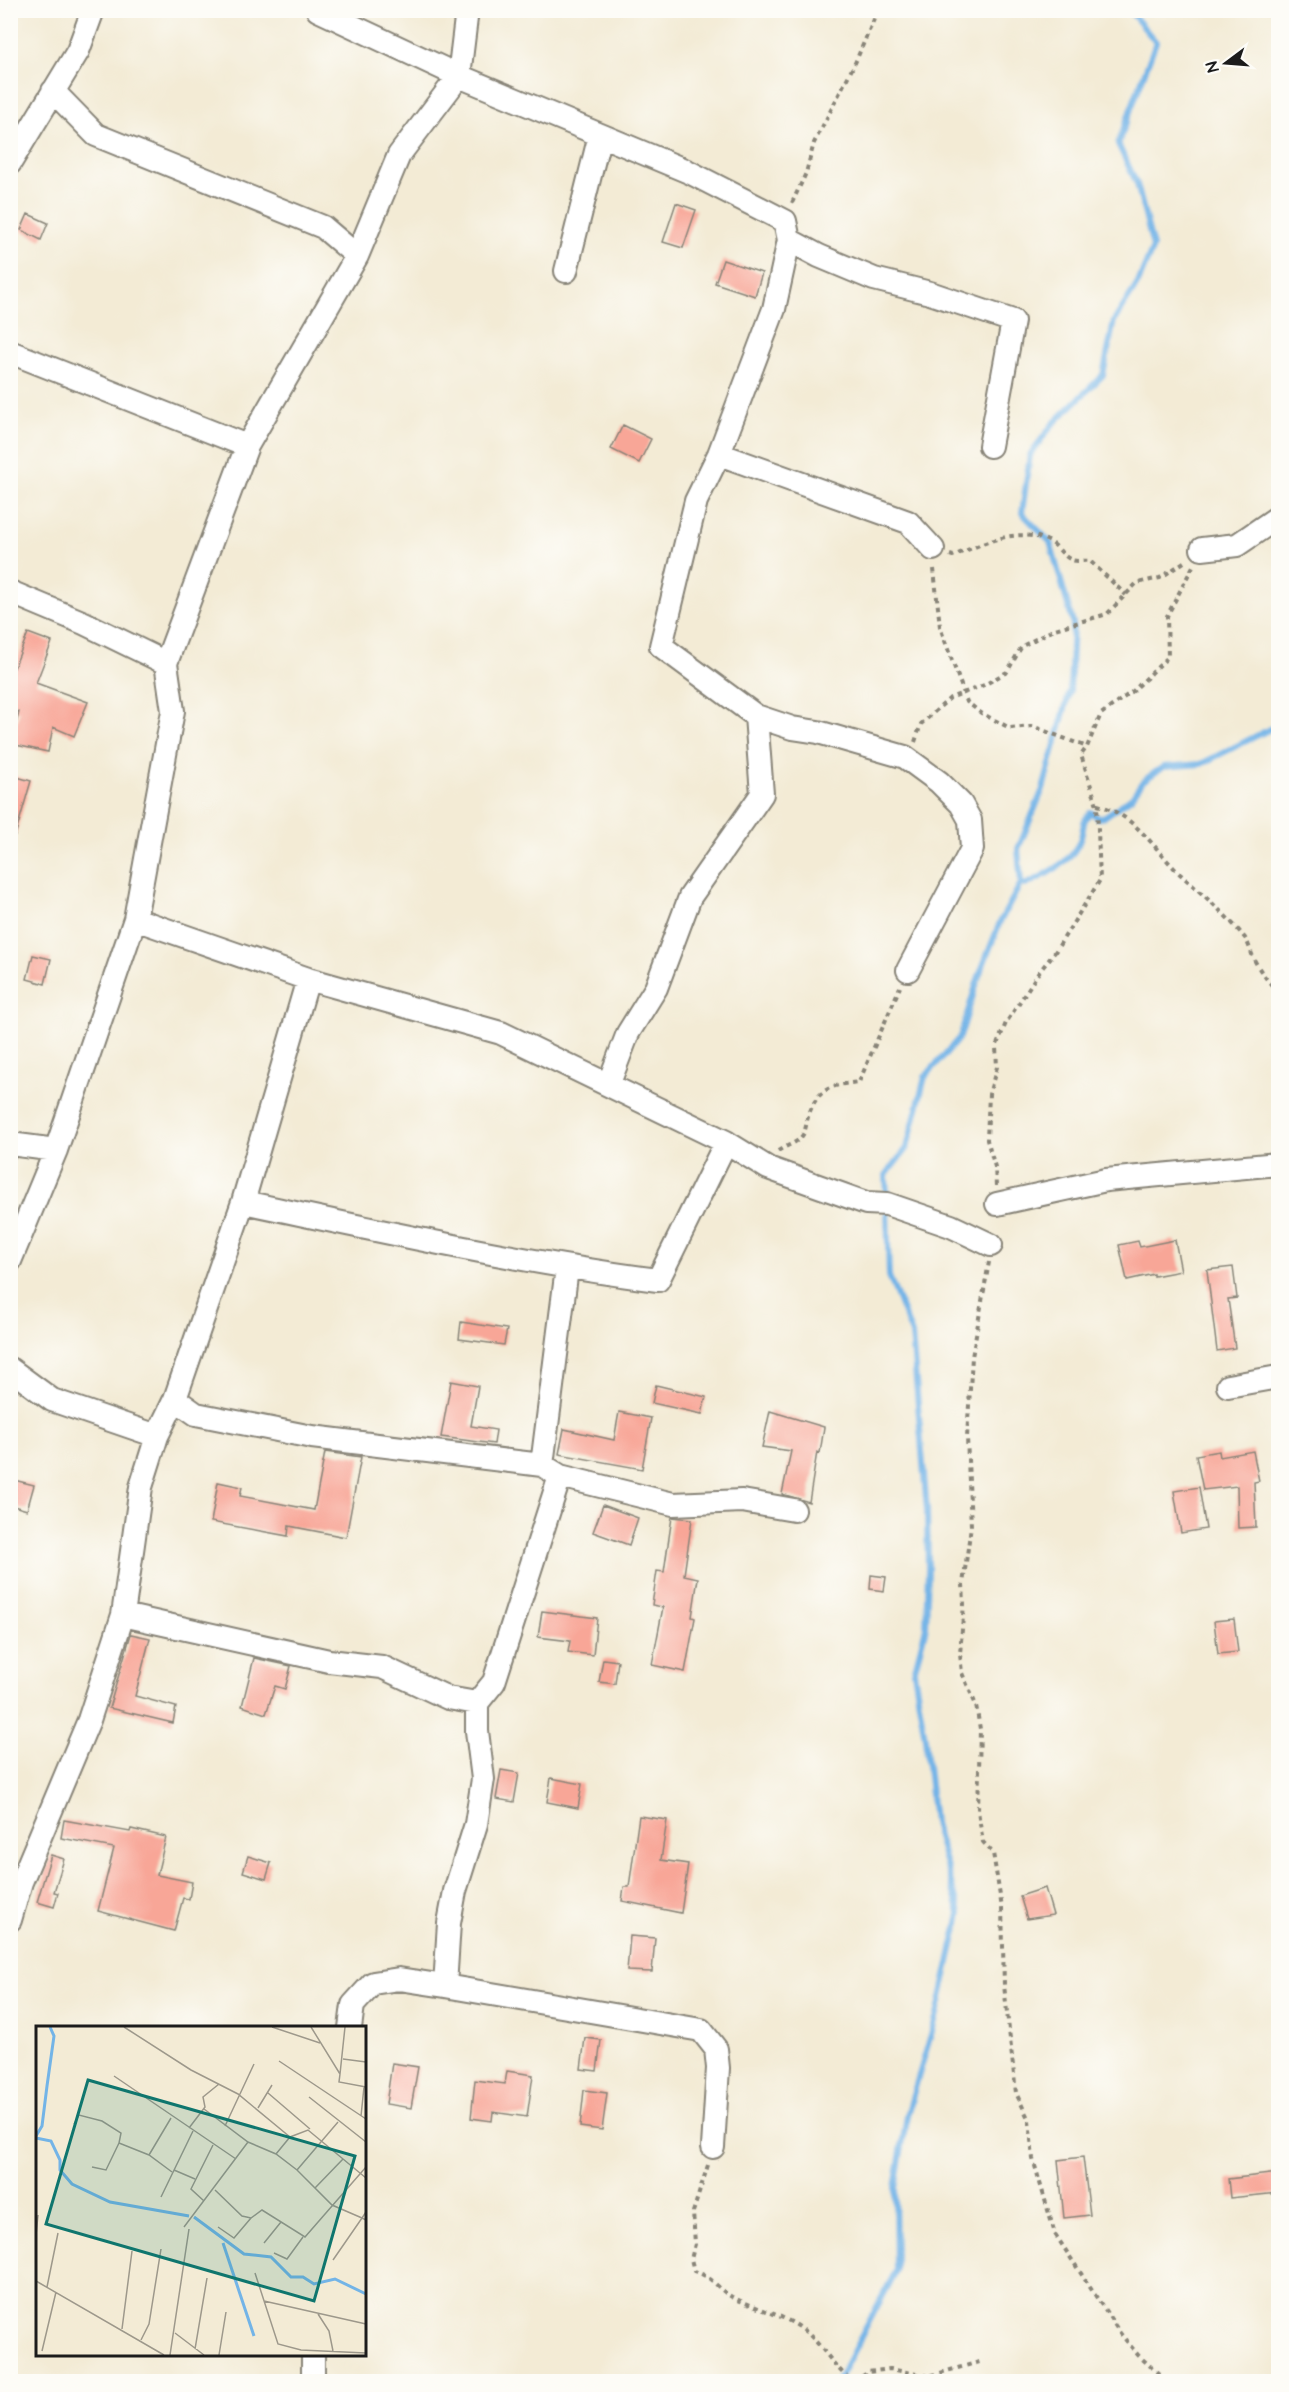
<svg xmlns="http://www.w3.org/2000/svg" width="1289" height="2392" font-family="'Architects Daughter',sans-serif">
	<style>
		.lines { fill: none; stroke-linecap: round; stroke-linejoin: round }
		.stream { stroke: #73b4e7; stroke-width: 6 }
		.building { fill: #f8a697 }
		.street-casing { stroke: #888478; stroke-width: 26 }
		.path { stroke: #888478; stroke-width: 4; stroke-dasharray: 4.5 4.5; stroke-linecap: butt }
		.street { stroke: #fff; stroke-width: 22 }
		.inset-river { fill: none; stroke: #73b4e7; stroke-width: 3 }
		.inset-road { fill: none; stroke: #9d988b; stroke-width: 1.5 }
		.view { fill: #0f766e; fill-opacity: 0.15; stroke: #0f766e; stroke-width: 3 }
		.inset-edge { fill: none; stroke: #1c1c1c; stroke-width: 3 }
	</style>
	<rect width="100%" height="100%" fill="#fdfcf7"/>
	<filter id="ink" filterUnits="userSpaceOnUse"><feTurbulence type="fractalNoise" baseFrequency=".0167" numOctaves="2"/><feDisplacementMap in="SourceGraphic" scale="12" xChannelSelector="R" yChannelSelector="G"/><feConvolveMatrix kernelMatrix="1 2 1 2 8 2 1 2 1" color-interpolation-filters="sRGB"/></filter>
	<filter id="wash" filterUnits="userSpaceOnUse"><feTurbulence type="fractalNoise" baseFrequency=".008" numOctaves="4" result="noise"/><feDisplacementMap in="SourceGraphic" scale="24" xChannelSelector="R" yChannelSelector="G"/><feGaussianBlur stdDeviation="1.35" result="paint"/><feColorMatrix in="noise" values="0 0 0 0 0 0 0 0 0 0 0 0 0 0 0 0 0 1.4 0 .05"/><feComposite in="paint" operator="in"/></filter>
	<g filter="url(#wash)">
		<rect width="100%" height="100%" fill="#f3ebd5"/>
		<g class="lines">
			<path class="stream" d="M1021 883 1025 885C1047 874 1074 862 1081 837 1085 825 1081 821 1091 812L1098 818 1104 817 1124 803 1132 797 1143 781 1163 767 1201 764 1278 725
				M887 1199 886 1175 907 1148 925 1077 960 1037 979 976 1000 922 1021 883 1018 849 1043 789 1070 690 1073 623 1050 542 1022 513 1030 455 1052 425 1103 375 1114 321 1138 283 1153 247 1137 184 1118 144 1156 42 1129 10
				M837 2382 896 2271 895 2188 907 2115 938 2011 960 1914 934 1823 925 1738 914 1672 926 1627 928 1569 927 1510 912 1334 889 1276 887 1209"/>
		</g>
		<g id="blocks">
			<path class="building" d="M676 203 696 210 683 248 663 242Z
				M28 214 48 223 41 240 21 230Z
				M723 260 762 273 755 296 715 283Z
				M623 425 651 439 639 463 611 449Z
				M28 633 52 642 36 683 88 702 74 736 53 727 48 752 11 744 19 712 10 708V666L14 668Z
				M10 775 31 781 15 836 10 835Z
				M33 955 51 959 45 984 27 979Z
				M1175 1240 1181 1271 1154 1276V1274L1127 1280 1119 1245 1138 1241 1140 1247Z
				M1233 1267 1237 1298 1228 1299 1235 1348 1217 1351 1207 1270Z
				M461 1322 507 1329 504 1345 459 1339Z
				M451 1381 478 1386 471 1426 496 1430 494 1444 441 1437Z
				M656 1385 706 1397 702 1414 652 1403Z
				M770 1411 824 1427 820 1453 817 1452 809 1502 782 1494 791 1451 762 1447Z
				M619 1412 651 1418 642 1469 559 1454 564 1429 614 1440Z
				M1219 1451 1220 1457 1253 1451 1259 1481 1254 1482 1256 1527 1238 1528 1237 1486 1203 1490 1196 1455Z
				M325 1452 361 1457 346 1537 289 1526 288 1536 211 1522 218 1482 242 1487 240 1496 314 1510Z
				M10 1479 34 1485 27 1510 10 1505Z
				M1199 1487 1206 1529 1181 1533 1174 1491Z
				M603 1505 638 1518 629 1545 593 1532Z
				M672 1517 692 1519 684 1575 698 1578 692 1617 695 1618 685 1672 652 1665 663 1607 652 1605 657 1571 664 1572Z
				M871 1575 886 1577 884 1591 870 1589Z
				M542 1611 597 1618 593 1655 568 1652 570 1641 538 1637Z
				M1234 1619 1238 1652 1218 1654 1214 1621Z
				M131 1634 150 1638 135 1696 176 1707 173 1723 109 1708Z
				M254 1658 291 1666 285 1689 275 1686 266 1714 242 1706Z
				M603 1659 618 1661 615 1684 599 1682Z
				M501 1770 519 1773 514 1802 496 1799Z
				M551 1778 582 1784 578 1808 547 1802Z
				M639 1816 667 1820 661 1860 688 1864 681 1913 622 1901 624 1887H629Z
				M64 1820 130 1832 131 1829 166 1837 157 1875 192 1882 189 1899 183 1898 174 1931 98 1911 114 1848 61 1838Z
				M51 1855 64 1859 54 1892 58 1893 54 1907 37 1902Z
				M248 1856 271 1863 266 1879 243 1872Z
				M1045 1888 1053 1915 1027 1919 1020 1896Z
				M630 1936 655 1938 652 1972 627 1971Z
				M585 2038 601 2040 597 2071 581 2069Z
				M392 2063 418 2067 411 2108 386 2104Z
				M507 2071 533 2075 527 2117 493 2112 492 2121 471 2118 475 2080 505 2084Z
				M584 2090 607 2093 602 2130 580 2127Z
				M1083 2157 1090 2215 1064 2218 1058 2160Z
				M1278 2173V2193L1230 2198 1228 2179Z"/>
		</g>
	</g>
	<g filter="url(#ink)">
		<use href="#blocks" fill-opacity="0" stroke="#888478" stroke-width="1.5"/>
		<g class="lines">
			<defs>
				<path id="street" d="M318 10 459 76 689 172 785 221 789 240 774 309 719 454 696 501 661 646 756 716 762 794 690 897 656 988 628 1033 609 1083
					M53 91 96 135 323 227 357 256
					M10 163 78 51 93 10
					M789 240 819 256 874 279 930 293 1013 321 990 446
					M566 271 600 135
					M10 352 247 446
					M719 454 908 522 933 549
					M1202 549 1237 545 1278 517
					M10 592 84 623 166 663
					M756 716 792 728 818 732 905 757 939 782 961 804 970 820 972 849 908 970
					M135 919 308 979 501 1033 726 1142 768 1168 866 1203 887 1204 951 1226 991 1245
					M10 1144 56 1150
					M243 1202C381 1231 518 1262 658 1280L726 1142
					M997 1204 1106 1180 1278 1164
					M10 1261 56 1150 135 919 173 711 166 663 247 446 357 256 399 155 459 76 467 10
					M10 1369 52 1400 157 1436
					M1228 1386 1278 1377
					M175 1399 196 1414 312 1437 542 1465 560 1476 673 1504 742 1501 794 1510
					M542 1465 567 1268
					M123 1615 329 1661 382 1667 448 1698 477 1703
					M10 1920 21 1882 89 1720 123 1615 141 1487 157 1436 175 1399 243 1202 308 979
					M445 1986 701 2030 716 2049 718 2068 713 2147
					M350 2028 353 2005 373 1983 399 1979 445 1986 449 1923 455 1891 476 1824 483 1779 477 1731V1703L494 1682 560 1476
					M313 2382V2354"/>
			</defs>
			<use href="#street" class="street-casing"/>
			<path class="path" d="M792 203 806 173 814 143 855 63 878 10
				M950 555 953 556C982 544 1019 525 1050 542 1058 546 1063 557 1072 560 1077 562 1085 560 1090 561L1126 595
				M934 569 940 627 967 702 981 713 1010 728 1032 726 1087 747 1101 714 1133 691 1168 657 1167 616 1193 566
				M915 742 921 724 950 698 984 685 1007 672 1022 646 1055 629 1107 614 1137 583 1160 578 1187 560
				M1097 805C1135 814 1154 849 1180 874 1202 894 1227 915 1245 938 1249 944 1251 953 1254 959 1260 972 1269 982 1278 992
				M778 1151C785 1146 796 1144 802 1136 806 1131 806 1123 808 1117 817 1089 830 1085 859 1082L900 987
				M996 1186 995 1167 987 1140 989 1094 997 1067 996 1047 1006 1023 1039 972 1055 952 1100 880 1097 805 1081 755 1087 747
				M989 1262 972 1357 967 1437 971 1526 963 1584 964 1604 960 1654 962 1673 976 1705 980 1729 978 1811 983 1842 993 1853 1002 1908 1004 1985 1016 2093 1029 2120 1033 2159 1055 2234 1120 2333 1138 2355 1168 2382
				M708 2165 693 2212 695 2244 691 2259 694 2271C715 2278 716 2288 732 2297 756 2309 786 2315 806 2332 824 2347 835 2370 854 2382
				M855 2382 868 2372 890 2369 929 2376 983 2361"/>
			<use href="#street" class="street"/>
		</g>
	</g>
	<g transform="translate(36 2026)">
		<rect width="330" height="330" fill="#f3ebd5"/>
		<path class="inset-river" d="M0 110 6 100 11 60 18 10 14 1M0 112 15 115 24 134V144L36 158 74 176 153 190M158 191 208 228 235 231 255 251H267L278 258 299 253 330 268M187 217 218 310"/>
		<path class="inset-road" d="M88 1 155 44 202 68 254 111M236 1 284 17M275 1 304 48 303 56 330 61M307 33 330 36M243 35 330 93M304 48 309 1M78 50 200 133M232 67 274 103M273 71 330 116M222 82 236 59M168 83 212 116 240 128 261 144 296 179 326 192 330 186M325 90 328 61M38 98 43 89 66 95 85 107 83 117 113 129 136 146M189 100 218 38M153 102 169 81 167 71 183 58M240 128 254 111 272 104 330 152M113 129 135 92M56 141 70 144 83 117M138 144 159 153M261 144 302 96M279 162 307 133M179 164 206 190 215 192 226 184 269 211 330 141M125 171 157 105M168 175 155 163 177 119M148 201 212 116M182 201 198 212 215 192M0 209 2 189M228 217 245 196M238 227 251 233 267 211M297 234 326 192 330 194M219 247 242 318 265 324 330 327M0 255 128 329M11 261 22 207M228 275 330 298M282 288 293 305 297 325M86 303 96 225M139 307 168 329M105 314 113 298 125 223M159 323 171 252M6 325 20 266M134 329 153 203M183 329 190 286"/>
		<path class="view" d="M52 54 319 130 278 275 10 198Z"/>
		<rect width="330" height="330" class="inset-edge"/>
	</g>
	<rect width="1289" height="2392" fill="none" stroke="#fdfcf7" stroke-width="36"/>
	<g transform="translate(1226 63) rotate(254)" stroke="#fdfcf7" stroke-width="4.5" paint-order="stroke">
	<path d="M0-4.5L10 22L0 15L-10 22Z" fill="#1c1c1c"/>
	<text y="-9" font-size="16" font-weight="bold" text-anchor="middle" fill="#1c1c1c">N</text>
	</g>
</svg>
